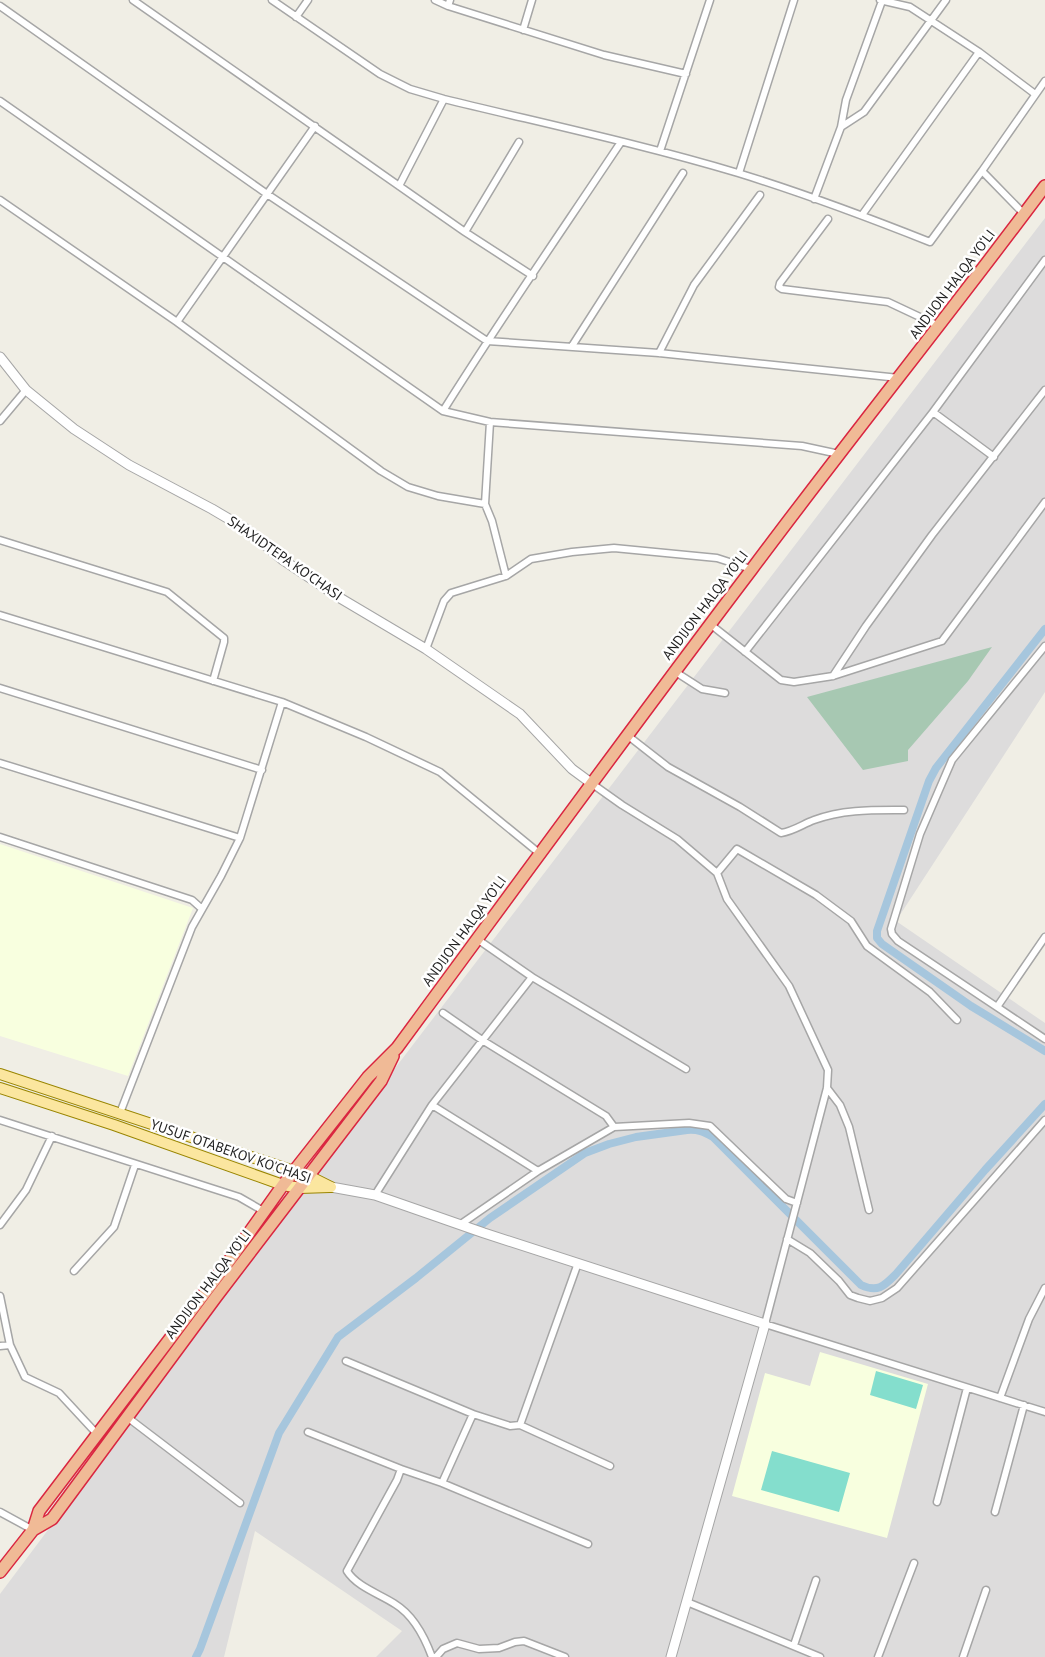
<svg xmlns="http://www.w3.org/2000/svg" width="1045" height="1657" font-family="'PT Sans',sans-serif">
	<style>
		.residential { fill: #dddcdc }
		.education { fill: #f8ffdf }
		.cemetery { fill: #a7c8b2 }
		.pitch { fill: #84decd }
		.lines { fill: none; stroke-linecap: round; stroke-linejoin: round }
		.canal { stroke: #a6c6dd; stroke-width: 8 }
		.minor-casing { stroke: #a6a6a6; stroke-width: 9 }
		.tertiary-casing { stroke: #a6a6a6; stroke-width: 11 }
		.primary-casing { stroke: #998501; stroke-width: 12 }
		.trunk-casing { stroke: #da2640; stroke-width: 14 }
		.minor { stroke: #fff; stroke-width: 6 }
		.tertiary { stroke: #fff; stroke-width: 9 }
		.primary { stroke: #fbe69f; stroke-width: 10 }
		.trunk { stroke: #f0ba96; stroke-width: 11 }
		.labels { text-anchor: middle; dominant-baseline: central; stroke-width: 5; stroke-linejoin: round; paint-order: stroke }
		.street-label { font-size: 14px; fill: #1f1f1f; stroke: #fff }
	</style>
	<rect width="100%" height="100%" fill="#f0eee5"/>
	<path class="residential" d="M1045 218V692L896 921 1045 1023V1657H376L402 1631 255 1531 224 1657H0V1594L334 1148Z"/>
	<path class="education" d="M0 844 193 908 128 1076 0 1036Z
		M820 1352 928 1384 887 1538 732 1496 765 1373 810 1386Z"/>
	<path class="cemetery" d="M992 647 968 681 908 750V761L863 770 807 697Z"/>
	<path class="pitch" d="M876 1371 923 1385 916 1409 870 1395Z
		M772 1451 850 1473 839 1512 761 1490Z"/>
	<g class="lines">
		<path class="canal" d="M1045 629 936 768 929 781 877 931V938L882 944 971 1006 1045 1051
			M196 1657 200 1649 279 1433 338 1337 416 1278 490 1218 585 1153 609 1144 636 1137 687 1130C698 1129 704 1132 713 1137L861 1285C878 1293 884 1286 896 1274L985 1170 1045 1104"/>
		<defs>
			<path id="minor" d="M133 0 465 232 533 276
				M272 0 380 74 410 89 444 99C542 123 641 144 738 173 803 193 867 217 930 242L982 171
				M435 0 448 6
				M450 0 448 6 604 55 686 74
				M880 0 910 7 979 52 1035 94
				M882 1 846 100 841 127 864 112 946 0
				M0 6 267 194 487 341 659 353 899 378
				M296 17 308 0
				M523 30 532 0
				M0 101 443 411 490 422 802 446 839 454
				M660 151 710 0
				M739 173 794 0
				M399 186 444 99
				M814 199 841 127
				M0 200 177 322 381 471 408 487 438 496 485 504 490 422
				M1024 214 982 171 1045 81
				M862 215 979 52
				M828 219 780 283 779 287 782 289 888 302 939 326
				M465 232 519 142
				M177 322 315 126
				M572 346 683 173
				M659 353 694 285 760 195
				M443 411C500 320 561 232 621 142
				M933 412 994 457
				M0 421 26 390
				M485 504 492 521 506 576
				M0 540 167 592 224 638V642L213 681
				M0 615 282 702 366 737 440 772 539 853
				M710 624 781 680 794 682 833 676 942 641 1045 502
				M426 649 444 601 451 593 506 576 531 559 572 552 614 548 717 558 751 569
				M745 652 933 412 1045 260
				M674 671 702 689 725 693
				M833 676 866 626 932 535 1045 390
				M0 688 262 770
				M627 735 668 767 740 807 781 833C794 831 803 824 814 820 843 809 874 810 904 810
				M0 763 240 838
				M591 783 622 805 677 839 717 873 727 899 789 986 828 1070 827 1088 765 1324 1045 1412
				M0 837 192 900 202 909
				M717 873 737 849 816 895 851 921 867 946 930 992 957 1020
				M1045 937 997 1007 1045 1039
				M532 977 686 1069
				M997 1007 898 941 892 934 891 929 920 834 952 760 1045 646
				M443 1013 482 1040 606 1116 614 1127
				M827 1088 840 1105 849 1127 869 1210
				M432 1105 538 1171
				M120 1113 192 927 221 876 240 838 282 702
				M0 1120 239 1197 265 1212
				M375 1195 432 1105 532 977 477 939
				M461 1224 538 1171 614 1127 689 1123 710 1126 786 1199 797 1203
				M0 1225 26 1190 52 1136
				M787 1239 810 1253 839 1281 850 1295 858 1298 870 1301 882 1298 897 1288 1045 1120
				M74 1271 114 1227 135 1165
				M0 1296 10 1345 25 1377 59 1393 97 1434
				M0 1346 10 1345
				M346 1361 473 1414
				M1000 1398 1029 1319 1045 1288
				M127 1417 240 1503
				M520 1425 610 1466
				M308 1432 401 1469
				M442 1483 588 1544
				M937 1502 967 1388
				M0 1512 33 1530
				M995 1512 1024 1405
				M687 1602 820 1657
				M794 1645 816 1580
				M432 1657C425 1638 413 1615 395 1604 380 1594 357 1587 347 1571L397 1480 401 1469 442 1483 473 1414 510 1426 520 1425 578 1263
				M436 1657 443 1649 457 1643 479 1649 499 1648 515 1642 524 1641 565 1657
				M878 1657 914 1563
				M963 1657 986 1590"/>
			<path id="tertiary" d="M0 357 26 390 74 429 129 465 212 509 246 529 283 560 340 598 426 649 520 714 572 769 591 783
				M331 1187 375 1195 484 1233 765 1324 671 1657"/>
			<path id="primary" d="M0 1074 309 1176 331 1187
				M0 1088 114 1125 283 1185 300 1188 330 1187"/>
			<path id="trunk" d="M33 1530 39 1511 229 1261 283 1185 368 1077 397 1048C515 888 632 727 752 569 848 440 949 315 1045 186
				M0 1572 33 1530 52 1519 216 1297 381 1081 393 1056"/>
		</defs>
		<use href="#minor" class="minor-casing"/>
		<use href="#tertiary" class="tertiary-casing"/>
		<use href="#primary" class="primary-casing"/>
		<use href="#trunk" class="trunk-casing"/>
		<use href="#minor" class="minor"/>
		<use href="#tertiary" class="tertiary"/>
		<use href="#primary" class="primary"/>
		<use href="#trunk" class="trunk"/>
	</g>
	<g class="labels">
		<g class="street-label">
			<text transform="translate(952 284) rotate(-53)">ANDIJON HALQA YO‘LI</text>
			<text transform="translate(285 558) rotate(35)">SHAXIDTEPA KO'CHASI</text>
			<text transform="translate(705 605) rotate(-53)">ANDIJON HALQA YO‘LI</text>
			<text transform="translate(464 931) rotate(-54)">ANDIJON HALQA YO‘LI</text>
			<text transform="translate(231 1151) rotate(19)">YUSUF OTABEKOV KO'CHASI</text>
			<text transform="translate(208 1284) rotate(-53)">ANDIJON HALQA YO‘LI</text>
		</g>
	</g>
</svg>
